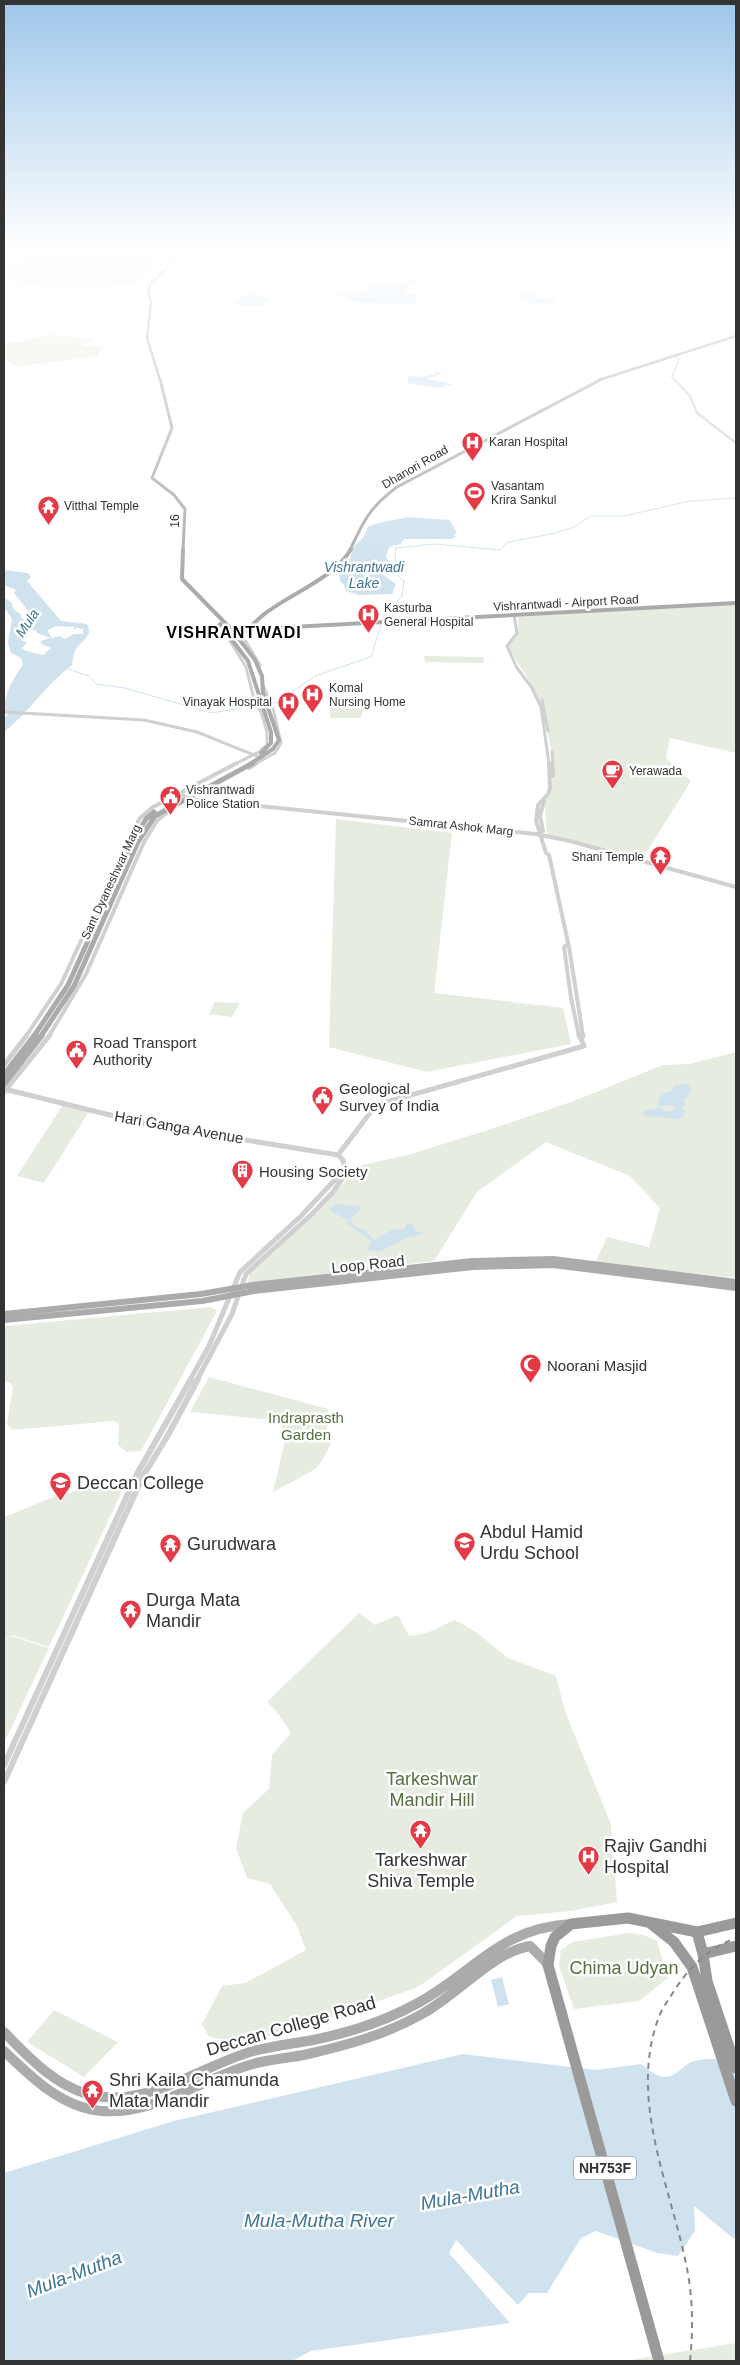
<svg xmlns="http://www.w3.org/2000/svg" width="740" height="2365" font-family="Helvetica,sans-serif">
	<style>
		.green { fill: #e6ecdf }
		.water { fill: #cfe2ee; fill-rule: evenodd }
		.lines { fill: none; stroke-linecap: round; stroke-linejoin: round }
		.stream { stroke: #cfe2ee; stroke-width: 1 }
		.river { stroke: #cfe2ee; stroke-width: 5 }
		.minor-far5 { stroke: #d0d0d0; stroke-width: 2 }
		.minor-far4 { stroke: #d0d0d0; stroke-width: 2.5 }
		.minor-far3 { stroke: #d0d0d0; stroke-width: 3 }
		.minor-far2 { stroke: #d0d0d0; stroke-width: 4 }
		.minor-far1 { stroke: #d0d0d0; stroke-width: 5 }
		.minor { stroke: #d0d0d0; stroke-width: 6 }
		.major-far5 { stroke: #ababab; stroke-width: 2.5 }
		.major-far4 { stroke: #ababab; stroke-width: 3 }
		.major-far3 { stroke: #ababab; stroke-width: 4 }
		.major-far2 { stroke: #ababab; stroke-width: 5 }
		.major-far1 { stroke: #ababab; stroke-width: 6 }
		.major { stroke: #ababab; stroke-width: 10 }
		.highway { stroke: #9a9a9a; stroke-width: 11 }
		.rail { stroke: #888; stroke-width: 2; stroke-dasharray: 6 5; stroke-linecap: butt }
		.labels { text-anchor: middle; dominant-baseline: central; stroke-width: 5; stroke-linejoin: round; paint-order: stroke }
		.far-poi-label { font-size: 12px; fill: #333; stroke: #fff; text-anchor: start }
		.far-street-label { font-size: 12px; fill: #333; stroke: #fff }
		.far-water-label { font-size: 14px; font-style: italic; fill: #3f7597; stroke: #fff }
		.shield { fill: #fff; stroke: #707070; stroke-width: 1 }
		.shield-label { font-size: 14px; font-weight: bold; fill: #333 }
		.poi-label { font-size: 15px; fill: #333; stroke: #fff; text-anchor: start }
		.street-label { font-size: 15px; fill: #333; stroke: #fff }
		.park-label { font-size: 15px; fill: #56703f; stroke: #fff }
		.far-district-label { font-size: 16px; font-weight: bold; letter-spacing: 1px; fill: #000; stroke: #fff }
		.near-poi-label { font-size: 18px; fill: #333; stroke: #fff; text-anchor: start }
		.near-park-label { font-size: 18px; fill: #56703f; stroke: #fff }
		.near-street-label { font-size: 18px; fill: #333; stroke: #fff }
		.near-water-label { font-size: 19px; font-style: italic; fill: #3f7597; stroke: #fff }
	</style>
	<rect width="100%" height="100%" fill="#fff"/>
	<path class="green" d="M144 246H164L141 282C97 289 48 290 5 279L17 260 108 253Z
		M52 335 96 339 82 344 85 346H102L97 356 17 367 4 360V344Z
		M736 603V753L670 738 666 758 691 781 641 861 547 836 544 796 550 793C558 760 546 720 533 689 527 674 515 660 507 646 518 637 519 632 518 617Z
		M424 656 483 657 484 663 425 662Z
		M341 697 349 708 363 709 361 718H330V708Z
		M336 819 452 833 434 993 563 1008 571 1044 427 1072 329 1047Z
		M215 1002 240 1003 232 1017 209 1014Z
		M736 1052V1278L595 1263 607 1237 649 1247 660 1208 630 1176 546 1142 477 1192 434 1261 248 1283 250 1271 271 1255 351 1176 353 1167 408 1155 491 1129 571 1102 663 1065 690 1064Z
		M64 1103 90 1110 44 1183 17 1176Z
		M211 1307 217 1311 141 1451 127 1452 118 1445 119 1424 114 1421 12 1430 7 1424 13 1388 11 1383 4 1381V1326Z
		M209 1377 328 1409 327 1429 332 1433V1441L322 1461 314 1470 273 1492 286 1437 280 1423 275 1420 190 1412Z
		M92 1484 122 1491 49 1647 12 1635 4 1640V1517L58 1495 70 1493Z
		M359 1613 375 1625 398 1615 409 1636 427 1633 455 1620 476 1632 508 1658 556 1676 565 1711 611 1824 617 1902 571 1911 517 1916 418 1987 288 2033 237 2042 209 2037 202 2024 222 1986 245 1983 306 1950 297 1926 270 1884 247 1878 236 1848 243 1813 269 1789 272 1755 291 1733 277 1712 267 1702Z
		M11 1636 49 1648 4 1743V1641Z
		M629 1933 646 1936 657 1941 668 1978 639 2001 574 2009 559 1966 561 1950 572 1942Z
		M54 2010 118 2042 84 2077 27 2042Z
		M736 2343V2361H624Z"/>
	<path class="water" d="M312 246H344L345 253H311L310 247Z
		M414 278 421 279 407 289 404 293 419 295 415 300 416 304 357 303 337 293H356L368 287 364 283C375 282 381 286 389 285 397 284 406 280 414 278Z
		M535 293 536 298 557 300 555 302 543 305 524 303 534 301 520 299 519 297 523 294Z
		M245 295H261L271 300 262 302 264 304 262 306 236 305 233 302Z
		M436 371 443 373 427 379 453 384 439 388 407 383 409 376 420 377 436 373Z
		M408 517 450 520 457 533 453 535 456 536 452 539H404L401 544C388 546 389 547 386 557L389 561 383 575 396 584 392 594 359 595 346 591 345 586 340 581 339 572 348 563 354 546 363 538 368 527 374 524Z
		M4 570 28 573 31 577 27 581 61 621 87 624C94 636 82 640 76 649 73 654 73 659 72 665 46 685 29 712 4 732V721L14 715 13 712 4 714C4 695 12 679 23 665L21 658 11 653 8 643 12 619 4 607V598L11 602 14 610 21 614 22 619H30L29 612 14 593 16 590 4 585ZM56 626 72 627 75 626 73 630 78 628 83 629V634H74L65 639 60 636 52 638 47 630ZM24 629 36 630 37 633 50 638 41 641V644L51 648 43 655 26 651 22 648 27 643 21 639 22 636 27 638V635L24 634Z
		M687 1083 691 1088 690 1094 684 1100 686 1106 681 1107 685 1111 683 1117 677 1119 644 1116V1110L662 1108 664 1111H673L674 1108H679L671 1105 657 1107 661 1093 670 1092 675 1085Z
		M335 1204 358 1206 361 1209 351 1219C352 1227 355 1226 362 1229 366 1231 370 1237 375 1240L393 1229 403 1230 407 1223 411 1224 418 1232H422L420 1235 406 1238 379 1252 367 1250 371 1241 347 1224V1220L329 1210Z
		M502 1977 509 2004 498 2007 491 1980Z
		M463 2054 595 2070 641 2064C654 2074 664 2083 679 2071 683 2068 688 2063 692 2062 706 2057 722 2059 736 2060V2238H733L694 2206 695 2231 678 2256 657 2253 596 2231 581 2238 547 2293H529L518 2305 456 2240 449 2253 510 2323 311 2351 292 2361H4V2173L174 2121Z"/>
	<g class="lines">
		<path class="stream" d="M68 669 89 676 96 684 125 688 211 713 266 704
			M273 703 278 702 315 676 371 657 384 615 402 596 404 581 394 572 396 548 435 544 500 550 508 542 552 534 574 527 591 516H624L690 501 736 498"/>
		<path class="river" d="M4 722 17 708"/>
		<path class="minor-far5" d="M675 356 679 359 672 377 675 380"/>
		<path class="minor-far4" d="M674 379 690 396 697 413 736 443"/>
		<path class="minor-far3" d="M514 615 517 633 507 646 517 668 532 688 541 707 549 764
			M246 631 243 637 260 665 259 668
			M233 638 230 641 246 667 254 699 261 712 267 732V745L259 752 235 764
			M542 700 548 731
			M4 712 144 720 197 732 264 759
			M552 752 553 764
			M255 764 275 753 281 743 273 708 264 687"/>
		<path class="minor-far2" d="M549 763 550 788 548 794 538 805 536 821 546 853 549 855 569 947 583 1036
			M552 763 553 776
			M249 768 257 763
			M180 794 189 799 536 834 570 841 736 887
			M543 831 540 816 544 801
			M567 945 564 947 571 998 579 1036
			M26 1036 61 984 127 841 140 818 153 807 237 763
			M49 1036 86 974 144 842 157 821 171 809"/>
		<path class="minor-far1" d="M582 1038 583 1035
			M4 1065 27 1035
			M4 1089 147 1124 338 1155 343 1160 346 1173 333 1192 312 1214 246 1274 232 1314 197 1380
			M4 1092 50 1035
			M338 1155 376 1105 584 1046 579 1035
			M190 1380 209 1346 240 1272 301 1216 345 1169"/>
		<path class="minor" d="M4 1765 137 1474 191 1379
			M4 1782 143 1476 167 1437 198 1379"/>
		<path class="major-far5" d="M160 380 147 338 151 303 148 291 151 283 175 259 179 246
			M599 380 736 336"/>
		<path class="major-far4" d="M160 379 172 428 152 478 174 495 185 509 183 550
			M350 550C364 520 370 507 397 487L602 379"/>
		<path class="major-far3" d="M183 549 182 579 233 631 255 660 262 676 263 693 279 740 273 749 250 764
			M220 624 248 661 271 732V743L261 753
			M252 625C258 620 263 614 270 610 295 592 336 576 351 549
			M233 633 254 629 736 603"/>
		<path class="major-far2" d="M34 1036 68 985 133 841 146 819 154 812
			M41 1036 74 986 138 842 155 816 253 763"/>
		<path class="major-far1" d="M4 1075 35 1035
			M4 1084 42 1035
			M4 1314 201 1294 253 1285 472 1261 553 1259 736 1282
			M4 1320 202 1301 254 1291 473 1267 553 1265 736 1288"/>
		<path class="major" d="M4 2032C31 2060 62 2093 103 2097 155 2102 203 2066 250 2052 271 2046 292 2044 313 2040 348 2033 385 2021 416 2004 474 1973 499 1928 571 1924
			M4 2051C31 2077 62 2108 102 2111 156 2115 202 2078 253 2064 271 2059 290 2058 308 2054 348 2045 387 2034 422 2014 457 1995 493 1952 530 1946L548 1964"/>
		<path class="highway" d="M650 1923 674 1942 692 1967 736 2101
			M697 1932 703 1954
			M736 1946 703 1954 707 1981 736 2068
			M659 2361 548 1965 551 1946 555 1937 571 1924 628 1918 697 1932 736 1923"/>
		<path class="rail" d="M690 2361C693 2332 693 2303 688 2274 673 2190 626 2100 660 2014 664 2006 669 1999 674 1991 689 1967 709 1948 736 1938"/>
	</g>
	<linearGradient id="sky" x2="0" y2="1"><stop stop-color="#9ec6ea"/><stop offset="0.43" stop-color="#fff"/><stop offset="1" stop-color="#fff" stop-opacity="0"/></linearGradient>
	<rect width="740" height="577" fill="url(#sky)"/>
	<defs>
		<symbol id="hospital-pin" viewBox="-11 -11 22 30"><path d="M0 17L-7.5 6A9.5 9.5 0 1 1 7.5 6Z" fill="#e63946" stroke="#fff"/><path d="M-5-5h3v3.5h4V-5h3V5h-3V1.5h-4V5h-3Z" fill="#fff"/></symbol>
		<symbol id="stadium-pin" viewBox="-11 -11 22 30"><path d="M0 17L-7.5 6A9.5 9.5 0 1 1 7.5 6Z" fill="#e63946" stroke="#fff"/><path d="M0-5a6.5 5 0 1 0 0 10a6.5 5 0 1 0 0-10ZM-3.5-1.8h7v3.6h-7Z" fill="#fff"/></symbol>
		<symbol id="temple-pin" viewBox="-11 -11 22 30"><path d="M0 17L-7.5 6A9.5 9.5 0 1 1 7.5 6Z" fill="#e63946" stroke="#fff"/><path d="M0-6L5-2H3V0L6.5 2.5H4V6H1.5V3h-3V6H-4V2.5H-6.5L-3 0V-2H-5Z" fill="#fff"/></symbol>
		<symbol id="cafe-pin" viewBox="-11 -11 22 30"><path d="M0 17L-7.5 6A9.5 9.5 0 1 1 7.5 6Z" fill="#e63946" stroke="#fff"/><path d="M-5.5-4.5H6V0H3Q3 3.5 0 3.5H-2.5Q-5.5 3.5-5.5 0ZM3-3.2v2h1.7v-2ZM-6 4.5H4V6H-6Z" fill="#fff"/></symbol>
		<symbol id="civic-pin" viewBox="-11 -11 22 30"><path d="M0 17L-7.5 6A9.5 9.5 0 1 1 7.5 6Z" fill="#e63946" stroke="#fff"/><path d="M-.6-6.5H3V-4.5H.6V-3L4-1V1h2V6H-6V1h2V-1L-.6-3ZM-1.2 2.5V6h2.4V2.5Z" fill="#fff"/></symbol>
		<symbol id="building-pin" viewBox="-11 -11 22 30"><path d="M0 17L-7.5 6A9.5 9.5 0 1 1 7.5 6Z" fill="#e63946" stroke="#fff"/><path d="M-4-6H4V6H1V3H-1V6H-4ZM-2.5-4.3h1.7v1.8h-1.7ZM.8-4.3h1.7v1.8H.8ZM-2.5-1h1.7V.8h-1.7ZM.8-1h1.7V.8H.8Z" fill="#fff"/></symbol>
		<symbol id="mosque-pin" viewBox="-11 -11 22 30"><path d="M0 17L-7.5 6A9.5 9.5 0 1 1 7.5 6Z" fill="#e63946" stroke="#fff"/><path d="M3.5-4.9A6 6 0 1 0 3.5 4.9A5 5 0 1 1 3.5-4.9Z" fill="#fff"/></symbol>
		<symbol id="university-pin" viewBox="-11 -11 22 30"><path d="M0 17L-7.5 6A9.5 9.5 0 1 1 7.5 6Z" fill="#e63946" stroke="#fff"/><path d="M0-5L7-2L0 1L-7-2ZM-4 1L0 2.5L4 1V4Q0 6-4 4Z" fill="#fff"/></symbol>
		<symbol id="school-pin" viewBox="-11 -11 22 30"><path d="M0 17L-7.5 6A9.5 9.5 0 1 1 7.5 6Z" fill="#e63946" stroke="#fff"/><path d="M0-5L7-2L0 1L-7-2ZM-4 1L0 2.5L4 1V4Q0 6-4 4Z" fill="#fff"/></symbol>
	</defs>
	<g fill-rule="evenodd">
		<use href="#hospital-pin" x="460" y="430" width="25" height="34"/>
		<use href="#stadium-pin" x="462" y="480" width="25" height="34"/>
		<use href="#temple-pin" x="36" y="494" width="25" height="34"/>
		<use href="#hospital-pin" x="356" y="602" width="25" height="34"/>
		<use href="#hospital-pin" x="300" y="682" width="25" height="34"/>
		<use href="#hospital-pin" x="276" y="690" width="25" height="34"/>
		<use href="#cafe-pin" x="600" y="758" width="25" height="34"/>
		<use href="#civic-pin" x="158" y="784" width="25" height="34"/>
		<use href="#temple-pin" x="648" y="844" width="25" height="34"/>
		<use href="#civic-pin" x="64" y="1038" width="25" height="34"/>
		<use href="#civic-pin" x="310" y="1084" width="25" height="34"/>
		<use href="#building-pin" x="230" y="1158" width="25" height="34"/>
		<use href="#mosque-pin" x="518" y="1352" width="25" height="34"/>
		<use href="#university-pin" x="48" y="1470" width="25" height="34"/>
		<use href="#school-pin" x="452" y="1530" width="25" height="34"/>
		<use href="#temple-pin" x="158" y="1532" width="25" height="34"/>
		<use href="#temple-pin" x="118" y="1598" width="25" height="34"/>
		<use href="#temple-pin" x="408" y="1818" width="25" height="34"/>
		<use href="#hospital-pin" x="576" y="1844" width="25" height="34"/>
		<use href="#temple-pin" x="80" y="2078" width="25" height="34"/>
	</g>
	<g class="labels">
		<g class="far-poi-label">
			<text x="489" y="442">Karan Hospital</text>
			<text x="491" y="486">Vasantam<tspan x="491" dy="14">Krira Sankul</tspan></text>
			<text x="64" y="506">Vitthal Temple</text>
			<text x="384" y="608">Kasturba<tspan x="384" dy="14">General Hospital</tspan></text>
			<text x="329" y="688">Komal<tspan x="329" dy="14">Nursing Home</tspan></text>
			<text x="272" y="702" text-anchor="end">Vinayak Hospital</text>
			<text x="629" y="771">Yerawada</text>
			<text x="186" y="790">Vishrantwadi<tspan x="186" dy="14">Police Station</tspan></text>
			<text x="644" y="857" text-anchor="end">Shani Temple</text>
		</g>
		<g class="far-street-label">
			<text transform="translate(415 467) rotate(-30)">Dhanori Road</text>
			<text transform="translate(175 521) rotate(-90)">16</text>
			<text transform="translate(566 603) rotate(-3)">Vishrantwadi - Airport Road</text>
			<text transform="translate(461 826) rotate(6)">Samrat Ashok Marg</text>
			<text transform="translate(111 882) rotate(-65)">Sant Dyaneshwar Marg</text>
		</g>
		<g class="far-water-label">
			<text x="364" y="567">Vishrantwadi<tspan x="364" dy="16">Lake</tspan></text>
			<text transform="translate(27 623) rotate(-56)">Mula</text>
		</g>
		<rect class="shield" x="574" y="2156.5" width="62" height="23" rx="4"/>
		<g class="shield-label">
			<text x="605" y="2168">NH753F</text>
		</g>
		<g class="poi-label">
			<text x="93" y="1042">Road Transport<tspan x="93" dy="17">Authority</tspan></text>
			<text x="339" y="1088">Geological<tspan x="339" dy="17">Survey of India</tspan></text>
			<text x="259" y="1171">Housing Society</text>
			<text x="547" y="1365">Noorani Masjid</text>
		</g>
		<g class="street-label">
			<text transform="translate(179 1127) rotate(10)">Hari Ganga Avenue</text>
			<text transform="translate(368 1264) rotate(-6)">Loop Road</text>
		</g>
		<g class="park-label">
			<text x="306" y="1417">Indraprasth<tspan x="306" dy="17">Garden</tspan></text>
		</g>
		<g class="far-district-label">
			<text x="234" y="632">VISHRANTWADI</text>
		</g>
		<g class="near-poi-label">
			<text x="77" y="1483">Deccan College</text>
			<text x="480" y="1532">Abdul Hamid<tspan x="480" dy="21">Urdu School</tspan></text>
			<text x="187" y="1544">Gurudwara</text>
			<text x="146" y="1600">Durga Mata<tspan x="146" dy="21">Mandir</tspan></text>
			<text x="604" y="1846">Rajiv Gandhi<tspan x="604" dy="21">Hospital</tspan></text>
			<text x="421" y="1860" text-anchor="middle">Tarkeshwar<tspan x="421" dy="21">Shiva Temple</tspan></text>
			<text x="109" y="2080">Shri Kaila Chamunda<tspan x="109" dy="21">Mata Mandir</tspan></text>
		</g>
		<g class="near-park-label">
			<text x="432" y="1779">Tarkeshwar<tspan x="432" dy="21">Mandir Hill</tspan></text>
			<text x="624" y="1968">Chima Udyan</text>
		</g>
		<g class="near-street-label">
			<text transform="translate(291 2026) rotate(-16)">Deccan College Road</text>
		</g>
		<g class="near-water-label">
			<text transform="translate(470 2195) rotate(-10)">Mula-Mutha</text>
			<text x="319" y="2220">Mula-Mutha River</text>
			<text transform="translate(74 2274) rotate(-21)">Mula-Mutha</text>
		</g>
	</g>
	<rect width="740" height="2365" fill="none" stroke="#333333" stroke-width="10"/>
</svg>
